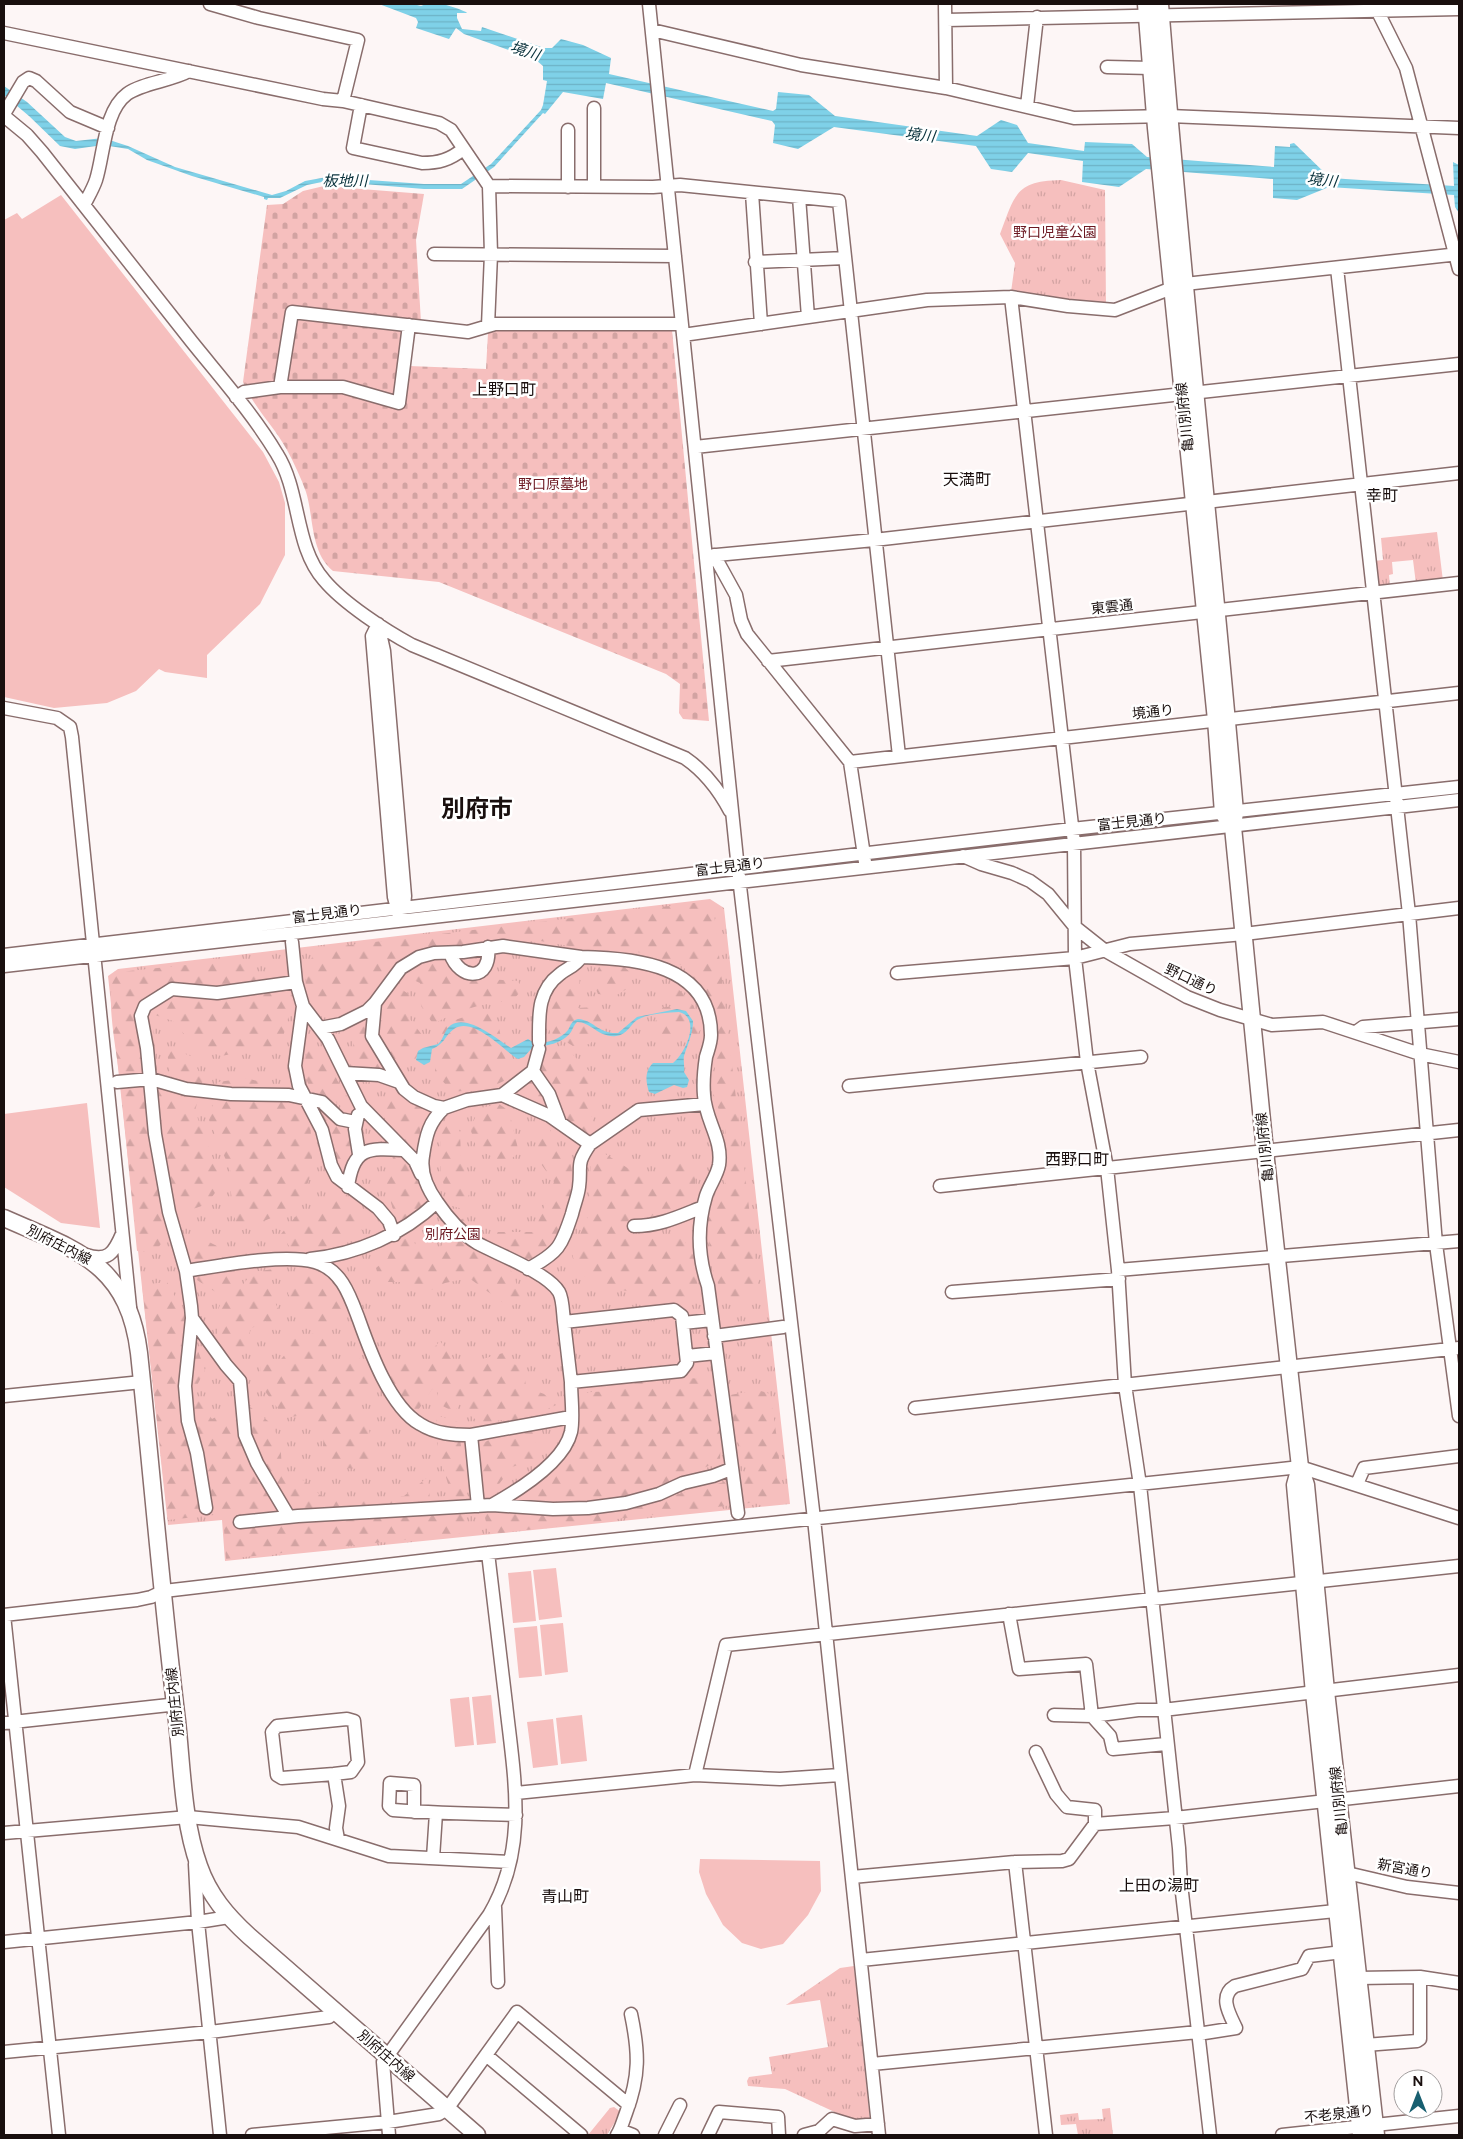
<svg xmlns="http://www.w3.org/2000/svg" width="1463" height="2139" font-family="Figtree,'Noto Sans JP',sans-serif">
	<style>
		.grass { fill: url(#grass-tufts) }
		.forest { fill: url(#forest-firs) }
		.cemetery { fill: url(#cemetery-stones) }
		.pitch { fill: #f6bfbe }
		.water { fill: url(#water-rules) }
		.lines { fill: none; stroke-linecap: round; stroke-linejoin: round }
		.minor-casing { stroke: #896d6c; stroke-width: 15 }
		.major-casing { stroke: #896d6c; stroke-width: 19 }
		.minor { stroke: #fff; stroke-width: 12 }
		.major { stroke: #fff; stroke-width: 16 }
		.labels { text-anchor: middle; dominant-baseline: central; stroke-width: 5; stroke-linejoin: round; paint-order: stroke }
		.park-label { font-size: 14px; fill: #6c1821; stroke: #fff }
		.street-label { font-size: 14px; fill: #190f0e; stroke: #fff }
		.water-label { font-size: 15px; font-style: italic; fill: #08313b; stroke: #fff }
		.quarter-label { font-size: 16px; fill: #190f0e; stroke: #fff }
		.town-label { font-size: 24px; font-weight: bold; fill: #190f0e; stroke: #fff }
	</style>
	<defs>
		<pattern id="grass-tufts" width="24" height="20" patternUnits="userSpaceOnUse" patternTransform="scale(1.25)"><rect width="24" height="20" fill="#f6bfbe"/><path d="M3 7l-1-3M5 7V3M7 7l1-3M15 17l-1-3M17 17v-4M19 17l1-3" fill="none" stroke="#d2a3a2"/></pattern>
		<pattern id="forest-firs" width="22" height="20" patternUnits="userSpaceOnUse" patternTransform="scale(1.25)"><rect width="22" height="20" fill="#f6bfbe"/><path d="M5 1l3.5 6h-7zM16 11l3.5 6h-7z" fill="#d2a3a2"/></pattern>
		<pattern id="cemetery-stones" width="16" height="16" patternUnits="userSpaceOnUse" patternTransform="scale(1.25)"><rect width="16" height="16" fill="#f6bfbe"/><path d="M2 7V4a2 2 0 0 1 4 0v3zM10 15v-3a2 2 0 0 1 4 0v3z" fill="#d2a3a2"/></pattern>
		<pattern id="water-rules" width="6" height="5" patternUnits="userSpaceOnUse" patternTransform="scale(1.25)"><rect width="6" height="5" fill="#7fd1e8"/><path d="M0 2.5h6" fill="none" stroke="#6db2c6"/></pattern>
	</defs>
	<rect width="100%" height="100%" fill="#fdf6f6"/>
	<path class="grass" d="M1061 180 1105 190 1106 306 1011 292 1015 263 1000 234C1015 195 1015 181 1061 180Z
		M1437 532 1443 581 1416 584 1413 560 1392 562 1393 574 1389 575 1390 587 1377 588 1374 561 1383 560 1381 538Z
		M710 899 724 908 790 1504 225 1561 222 1520 168 1525 108 976 118 969Z
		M854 1966 870 2120 854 2121 785 2089 748 2086 747 2081 749 2077 772 2074 769 2057 828 2047 820 2000 786 2005 840 1968Z
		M614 2107 621 2112 607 2135H588L610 2108Z
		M1110 2108 1113 2135H1078L1076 2124 1061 2125 1060 2115 1078 2113 1079 2120 1103 2119 1102 2109Z"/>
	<path class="forest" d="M702 902 714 913 759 1292 737 1305 719 1287 710 1261 708 1214 725 1184 726 1132 712 1089 717 1054 718 1014 682 965 634 951 586 949 518 937 407 953 382 977 359 1007 329 1015 306 997V968L317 949Z
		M461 957H476L488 979 518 981 522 990 512 1001C480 1003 462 1009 433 1024L421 1006 420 983 407 977 409 969Z
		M233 960 250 967 258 981 284 979 294 995 281 1045 221 1056 195 1047 173 1021 152 1014 157 1070 134 1077 119 1072C116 1050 105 993 115 975L129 971Z
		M564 962 579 972 580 989 577 1008 597 1007 604 1026 590 1044 573 1046 550 1032 545 1003V979Z
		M618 962 630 972 632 986 615 996 598 994 592 980 599 967Z
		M395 985 410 995 402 1009 426 1040 412 1065 403 1063 379 1071 350 1067 342 1052 354 1046 351 1030Z
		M678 989C691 1000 697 1010 702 1027L697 1035 682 1030 673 1039 664 1040 655 1023 660 1008 673 1006 671 1002Z
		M485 1010 499 1028 505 1057 512 1077C490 1089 475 1092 451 1091L435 1072 439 1031 443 1024Z
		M309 1042 327 1059 337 1080 351 1103 347 1111 331 1098 312 1093 303 1071Z
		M563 1045 593 1075 584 1100 593 1119 592 1137 514 1093 533 1055Z
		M166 1047 191 1056 203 1080 195 1111 222 1183 207 1204 182 1213 160 1210 167 1236 154 1253 137 1251 121 1090 158 1089 170 1070Z
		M247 1078 267 1084 293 1109 308 1112 312 1142V1171L301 1202 276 1216 237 1232 231 1193V1172L209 1120 218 1082Z
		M395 1096 408 1100 428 1110 420 1127V1145L413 1152 399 1138 379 1110Z
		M499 1104 509 1111 519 1153 505 1163 477 1149 470 1128 480 1108Z
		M336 1106 345 1114 356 1152 343 1178 323 1120V1110Z
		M451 1113 460 1132 461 1157 470 1192 463 1209 449 1205 441 1174 440 1127Z
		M548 1124 555 1146 570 1159 574 1184 564 1218 549 1253 530 1263 492 1242 497 1232H534L554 1182 536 1157V1135Z
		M602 1152 642 1177 660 1176 676 1161 696 1169 694 1200 656 1215 629 1219 626 1236 642 1240 679 1232 693 1255 699 1294 663 1300 610 1287 577 1273 572 1253 589 1214 591 1163Z
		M394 1157H418L431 1173 435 1192 424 1211 397 1221C390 1197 379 1180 394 1157Z
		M335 1194 347 1195 362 1230 341 1238 324 1252 291 1249 281 1234 302 1209 323 1211Z
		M464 1218 476 1229 477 1236 513 1273 522 1301 509 1307 469 1278 445 1283 429 1291 410 1288 405 1282H380L376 1268 388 1258 390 1242 409 1231 416 1246 432 1255 442 1245 449 1226Z
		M199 1237 219 1247 237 1292 253 1272 274 1269 270 1291 279 1311 277 1331 265 1321 250 1329 249 1351 218 1347 217 1313 223 1297 197 1280 187 1255Z
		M313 1272 326 1291 346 1308 335 1326 319 1325 288 1294 291 1276Z
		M167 1282 185 1315 205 1370 193 1393 212 1419 244 1402 268 1421 280 1439 282 1469 306 1482 320 1495 338 1501 404 1496 428 1477 430 1501 451 1494 438 1450 436 1415 458 1422 463 1462 470 1489 464 1497 467 1533 226 1559 223 1514 168 1520 142 1285Z
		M325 1332 328 1356 340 1368 353 1354 373 1369 372 1390 359 1391 355 1413 368 1424 373 1451 372 1470 331 1467 323 1446 324 1431 303 1415 285 1418 261 1386 260 1364 276 1365 288 1351 283 1338Z
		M440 1341 455 1361 469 1363 503 1353 509 1362 524 1368 526 1387 544 1394 556 1405 515 1424 501 1420 483 1424 472 1417 459 1397 456 1413 437 1403 438 1390 432 1389 417 1412 402 1399 387 1369 400 1360 431 1363 429 1353Z
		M683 1378 714 1379 722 1409 720 1461 640 1495 575 1505 516 1503 574 1441 580 1395 591 1392 620 1391 627 1382H647L654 1389 664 1392Z
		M758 1390 770 1394 778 1445 782 1499 501 1533 489 1532 483 1511H526L569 1514 618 1510 728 1481 747 1471 741 1447 732 1433 730 1395Z
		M532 1428 540 1458 512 1467 493 1492 482 1484 477 1446 493 1438Z"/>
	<path class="cemetery" d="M324 186 424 194 416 240 421 322 412 326 409 366 486 369 488 333 495 328H668L672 330 709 721 683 719 679 713 680 684 666 674 439 582 333 571C310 552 314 518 306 492 301 478 294 463 287 450 274 426 254 408 243 382L267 205 283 204 303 191Z"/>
	<path class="pitch" d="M61 195 263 452 279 482 285 503V555L260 604 207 655V678L165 672 159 669 136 691 107 703 54 708 4 697V220L17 213 22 219Z
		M87 1103 100 1228 61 1223 4 1187V1114Z
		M556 1568 562 1617 539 1620 533 1570Z
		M531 1571 536 1621 513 1623 508 1573Z
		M563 1623 568 1672 545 1675 540 1625Z
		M537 1626 542 1676 519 1678 514 1628Z
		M491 1695 496 1743 477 1745 472 1697Z
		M469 1697 474 1745 455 1747 450 1699Z
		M582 1715 587 1761 561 1764 556 1718Z
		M553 1719 558 1765 533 1768 527 1722Z
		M700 1859 820 1861 821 1891 808 1915 783 1944 761 1949 742 1943 723 1925 706 1894 699 1872Z"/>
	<path class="water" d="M379 4H413L421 6C435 0 452 6 466 12L467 13H457V18L462 29 481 31 482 27 544 48H552L561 39 583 45 611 58 609 74 773 111 776 109 778 92 809 95 835 116 977 136 1001 120 1017 125 1028 143 1084 151 1085 142 1132 144 1147 157 1274 167 1275 146 1290 147V144L1294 143 1330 178 1454 186 1453 162 1459 165V213L1455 207 1454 195 1329 187 1297 200 1273 198V179L1146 169 1119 187 1082 182 1083 161 1028 153 1012 172 991 169 976 146 834 127 798 149 773 143 775 125 772 121 606 83 603 99 563 92 545 114 543 113 494 167 462 189H424L327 181 307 185 280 198H268L267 200 264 199V197L192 176 147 160 128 149 103 145 75 149 60 146 29 116 4 95V86L27 102 65 137 76 141 103 138 128 146 175 167 272 195 286 191 305 181 327 177 424 184H461L491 164 541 110 543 105 547 81 543 80V66L536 60 464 34 456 28 449 39 416 28 418 22 416 18Z
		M677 1009 686 1011 693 1021C693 1034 688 1043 684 1056 683 1061 685 1067 684 1072L689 1080 687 1087 683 1088 674 1085 655 1094 649 1092C646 1082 644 1072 653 1063H673C685 1054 702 1018 679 1012 666 1013 649 1013 637 1020 630 1025 627 1035 616 1036 599 1038 591 1022 577 1022 574 1025 573 1028 571 1032 562 1044 546 1046 533 1047L524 1057 518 1059C503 1050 473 1016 454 1029 445 1035 445 1044 432 1049L430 1062 424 1065 416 1060 418 1051 423 1048 438 1044C444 1039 444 1030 451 1025 468 1014 497 1039 511 1048L528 1039 534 1043C545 1044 560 1040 568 1030 571 1025 571 1021 578 1019 594 1020 598 1034 618 1033L637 1017Z"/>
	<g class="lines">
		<defs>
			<path id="minor" d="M210 4 259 18 358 40 343 101
				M649 4 738 869 814 1519 879 2135
				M945 4 946 88
				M1374 4 1406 68 1459 269
				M946 20 1459 9
				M652 30 801 65 946 88 1074 118 1169 116 1459 128
				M4 33 323 99 343 101 439 123 451 130 489 186 653 187 680 185 839 201 899 756
				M1107 67 1151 68
				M361 105 353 148 422 163C438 163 450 160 463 149
				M1027 106 1037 17
				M4 114 23 82 29 78 36 81 70 112 108 128
				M4 116 27 135 42 152C92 215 142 279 192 342 221 378 253 414 277 454 301 492 294 546 324 580 343 603 386 631 412 645L685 758C704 771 719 790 730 811
				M568 130V187
				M594 187V108
				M752 193 761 324
				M799 197 808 317
				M84 205C88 197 93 189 96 180 104 155 104 111 127 94 142 83 171 81 189 71
				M434 254 675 256
				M755 262 845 258
				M1337 268 1409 914 1436 1244 1459 1416
				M1011 297 1074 843 1075 958 1087 1062 1107 1168 1118 1270 1125 1385 1140 1485 1179 1848 1181 1884 1210 2135
				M488 326 491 254 489 186
				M683 335 927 300 1011 297 1068 306 1115 310 1172 288 1185 284 1459 254
				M280 387H343L399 403 409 325
				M236 397 244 392 280 387 292 312 468 332 495 324H682
				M695 447 1459 364
				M714 555 736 595 741 620 747 634 850 762 865 862
				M706 556 874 540 1459 473
				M378 624 372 636 394 897 399 916
				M378 624 384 651 405 896 403 915
				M768 661 1459 583
				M4 708 57 718 70 727 72 737 130 1307
				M850 762 1459 693
				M963 856 981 864 1012 873 1030 881 1048 894 1075 927 1104 950 1187 997 1220 1010 1272 1025 1323 1022 1420 1054 1459 1062
				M292 942 296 982 303 1006 295 1066 299 1086 322 1130 331 1165 337 1177 378 1208 389 1221 394 1235
				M450 953C460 982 492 981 488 947
				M4 955 1072 829 1459 787
				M4 966 1459 800
				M897 973 1075 958 1130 944 1244 934 1459 908
				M375 1003 372 1036 404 1089 414 1097 434 1106 444 1108 467 1100 502 1095 550 1116 590 1144 639 1110 705 1104
				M303 1006 328 1039 361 1106 415 1161 421 1174
				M320 1028 341 1024 367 1011 375 1003 401 968 419 957 434 953 463 952 503 946 581 957
				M1356 1032 1363 1027 1459 1019
				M539 1042C539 1016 537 991 560 974 567 968 576 966 581 957 634 958 711 964 711 1035 711 1043 708 1050 706 1057 704 1070 703 1083 704 1095 705 1120 723 1139 719 1165 717 1176 709 1186 706 1196 697 1226 698 1257 708 1286L738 1513
				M533 1071 549 1094 560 1123
				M345 1073 379 1075 399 1082
				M117 1082 151 1079 186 1089 231 1094 289 1095 322 1102 340 1119 355 1122
				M849 1086 1141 1057
				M502 1095 533 1071 539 1049
				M444 1108C429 1122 426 1135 423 1156 420 1173 427 1188 437 1202 447 1217 461 1233 477 1243 497 1254 548 1273 559 1292 563 1299 563 1314 564 1322L674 1310 682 1316 687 1363 681 1371 571 1382C571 1398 574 1417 571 1432 564 1462 517 1491 492 1505
				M358 1115 355 1129 359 1154
				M940 1186 1459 1130
				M348 1187C353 1147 368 1148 403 1150
				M634 1226C660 1226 680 1216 703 1207
				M86 1255C108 1262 114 1253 122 1234
				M310 1259C357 1254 402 1235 437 1202
				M528 1269C559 1252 561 1247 572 1214 574 1205 578 1196 579 1187 582 1164 575 1166 590 1144
				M1118 1270 1459 1241
				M186 1271C219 1266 284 1253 315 1262 342 1270 350 1296 359 1320 370 1351 390 1407 420 1424 436 1434 453 1435 471 1435L478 1506
				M952 1292 1119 1279
				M192 1318 226 1365 240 1381 245 1435 257 1463 289 1517
				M564 1322 571 1382
				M683 1323 712 1320
				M714 1336 783 1327
				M687 1356 716 1353
				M4 1396 142 1382
				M915 1408 1459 1348
				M471 1435 571 1417
				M1357 1484 1364 1468 1459 1456
				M206 1508 197 1453 188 1421 185 1386 192 1318 191 1306 186 1271 169 1212 155 1134 147 1048 141 1016 145 1006 172 989 217 993 296 982
				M240 1522 298 1516 492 1505 553 1509 588 1508 626 1503 659 1494 683 1483 713 1476 731 1469
				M1009 1614 1019 1669 1086 1664 1092 1716 1110 1736 1113 1749 1166 1744
				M4 1615 137 1600 151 1597 164 1591 488 1553 1300 1467 1459 1518
				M4 1615 59 2135
				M1054 1715 1092 1716 1138 1710H1163L1459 1675
				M4 1723 169 1705
				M1036 1752 1056 1794 1067 1807 1095 1810V1824
				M334 1774 351 1772 358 1762 354 1721 347 1719 277 1726 272 1732 277 1775 282 1778 334 1774 339 1806 336 1828 338 1839
				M695 1775 726 1645 1459 1566
				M516 1793 695 1775 780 1779 840 1775
				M414 1812V1785L390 1783 389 1806 393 1810C434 1813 475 1814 516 1815
				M4 1833 188 1817 298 1827 389 1856 510 1862
				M433 1858 436 1813
				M1015 1862 1046 2135
				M195 1864 198 1922 220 2135
				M1347 1873 1407 1887 1459 1893
				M852 1877 1015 1862 1062 1861 1069 1859 1095 1824 1175 1818 1459 1786
				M495 1907 498 1982
				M4 1942 198 1922 229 1917
				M861 1960 1345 1910
				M1358 1978 1420 1977 1459 1983
				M1198 2034 1236 2028C1230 2015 1218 1996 1235 1986L1302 1969 1309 1956 1351 1951
				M1365 2045 1417 2041 1420 2039V1977
				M4 2052 210 2032 329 2017 335 2011
				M486 2055 581 2135
				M872 2064 1198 2032
				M620 2130 633 2135
				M252 2135 388 2122 439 2114 447 2109 517 2012 629 2105
				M389 2135 383 2062 489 1915C529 1848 514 1777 506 1704 500 1654 494 1604 488 1553
				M617 2135C621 2129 623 2121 626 2113 640 2076 639 2052 631 2014
				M665 2135 680 2105
				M708 2135 719 2112 778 2117 779 2135
				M804 2135 819 2131 832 2119 855 2126 878 2124
				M1282 2135 1459 2116"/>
			<path id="major" d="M1146 4 1156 128 1216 720 1223 813 1233 827
				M1160 4C1181 274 1212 542 1235 812L1233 827 1265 1151 1300 1467 1306 1485 1326 1691 1376 2135
				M4 1218C76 1250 128 1263 139 1353 152 1475 162 1599 177 1721 182 1767 183 1822 199 1866 209 1895 227 1916 249 1936L477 2135
				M1300 1467 1295 1485 1314 1693 1361 2135"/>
		</defs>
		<use href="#minor" class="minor-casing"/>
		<use href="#major" class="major-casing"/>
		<use href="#minor" class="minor"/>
		<use href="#major" class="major"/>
	</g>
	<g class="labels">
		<g class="park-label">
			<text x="1055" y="232">野口児童公園</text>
			<text x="553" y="484">野口原墓地</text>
			<text x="453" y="1234">別府公園</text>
		</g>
		<g class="street-label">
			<text transform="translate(1185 417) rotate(-96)">亀川別府線</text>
			<text transform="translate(1112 607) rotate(-6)">東雲通</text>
			<text transform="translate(1153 712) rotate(-6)">境通り</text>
			<text transform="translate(1132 822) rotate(-6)">富士見通り</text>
			<text transform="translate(730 867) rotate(-7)">富士見通り</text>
			<text transform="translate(327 914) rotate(-7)">富士見通り</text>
			<text transform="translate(1191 980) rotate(25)">野口通り</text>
			<text transform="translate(1265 1147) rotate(-96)">亀川別府線</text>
			<text transform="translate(59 1245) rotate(27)">別府庄内線</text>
			<text transform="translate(175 1702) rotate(-96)">別府庄内線</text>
			<text transform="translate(1339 1801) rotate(-96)">亀川別府線</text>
			<text transform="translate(1405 1869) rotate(10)">新宮通り</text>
			<text transform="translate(386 2056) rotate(41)">別府庄内線</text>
			<text transform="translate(1339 2114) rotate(-6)">不老泉通り</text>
		</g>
		<g class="water-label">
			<text transform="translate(525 51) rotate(18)">境川</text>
			<text transform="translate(920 135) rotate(7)">境川</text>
			<text transform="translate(1322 180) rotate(7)">境川</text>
			<text x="345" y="181">板地川</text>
		</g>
		<g class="quarter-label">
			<text x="504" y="389">上野口町</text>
			<text x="967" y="479">天満町</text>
			<text x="1382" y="495">幸町</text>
			<text x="1077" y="1159">西野口町</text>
			<text x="1159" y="1885">上田の湯町</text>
			<text x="565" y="1896">青山町</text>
		</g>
		<g class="town-label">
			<text x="477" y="808">別府市</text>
		</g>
	</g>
	<rect width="1463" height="2139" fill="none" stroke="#190f0e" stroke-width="10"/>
	<g transform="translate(1418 2094)"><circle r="24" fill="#ffffff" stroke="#a39f9f"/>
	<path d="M0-4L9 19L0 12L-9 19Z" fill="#185f70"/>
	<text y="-8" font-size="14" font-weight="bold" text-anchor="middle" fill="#190f0e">N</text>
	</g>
</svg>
